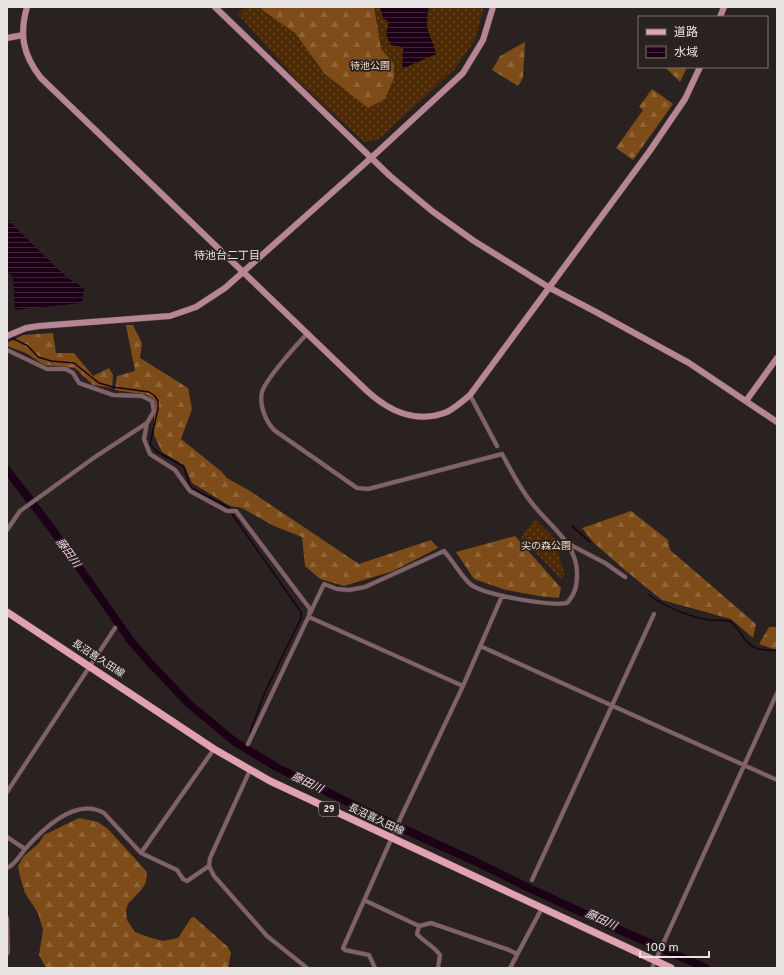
<svg xmlns="http://www.w3.org/2000/svg" width="784" height="975" font-family="Overpass,'Noto Sans JP',sans-serif">
	<style>
		.grass { fill: url(#grass-dots) }
		.forest { fill: url(#forest-firs) }
		.water { fill: url(#water-rules) }
		.lines { fill: none; stroke-linecap: round; stroke-linejoin: round }
		.stream { stroke: #1c0015; stroke-width: 1.5 }
		.river { stroke: #1c0015; stroke-width: 8 }
		.street-casing { stroke: #443d3c; stroke-width: 5 }
		.secondary-casing { stroke: #443d3c; stroke-width: 7 }
		.primary-casing { stroke: #443d3c; stroke-width: 8 }
		.street { stroke: #81626b; stroke-width: 4 }
		.secondary { stroke: #b78594; stroke-width: 6 }
		.primary { stroke: #e1a1b3; stroke-width: 7 }
		.labels { text-anchor: middle; dominant-baseline: central; stroke-width: 3.5; stroke-linejoin: round; paint-order: stroke }
		.shield { fill: #292221; stroke: #afaaaa; stroke-width: 1 }
		.shield-label { font-size: 9px; font-weight: bold; fill: #e9e4e4 }
		.park-label { font-size: 10px; fill: #fadbc0; stroke: #292221 }
		.street-label { font-size: 10px; fill: #e9e4e4; stroke: #292221 }
		.neighbourhood-label { font-size: 11px; fill: #e9e4e4; stroke: #292221 }
		.water-label { font-size: 11px; font-style: italic; fill: #f6d3e9; stroke: #292221 }
	</style>
	<defs>
		<pattern id="grass-dots" width="8" height="8" patternUnits="userSpaceOnUse"><rect width="8" height="8" fill="#4d2a03"/><path d="M2 2h.1M6 6h.1" fill="none" stroke="#674928" stroke-width="1.8" stroke-linecap="round"/></pattern>
		<pattern id="forest-firs" width="22" height="20" patternUnits="userSpaceOnUse"><rect width="22" height="20" fill="#7e4c18"/><path d="M5 1l3.5 6h-7zM16 11l3.5 6h-7z" fill="#906639"/></pattern>
		<pattern id="water-rules" width="6" height="5" patternUnits="userSpaceOnUse"><rect width="6" height="5" fill="#1c0015"/><path d="M0 2.5h6" fill="none" stroke="#3d2537"/></pattern>
	</defs>
	<rect width="100%" height="100%" fill="#292221"/>
	<path class="grass" d="M246 7H484L475 40 455 69 378 140 364 142 294 77 238 14Z
		M535 519 560 544 557 550 565 574 561 579 521 537Z"/>
	<path class="forest" d="M263 7H374L381 49 394 64V78L385 99 368 108 325 74 295 33 261 9Z
		M525 42 523 78 518 86 492 70 500 56Z
		M666 67H687L680 82 666 68Z
		M652 89 673 104 633 160 616 148 643 110 639 107Z
		M126 325H133L142 343 140 358 188 388 192 409 181 439 222 472 227 478 250 491 359 564 431 540 438 548 393 571 344 586 320 579 305 566 302 537 274 526 242 508 230 506 192 483 184 465 162 452 154 435V400L148 395 115 390 117 376 135 371Z
		M53 333 56 353H74L93 376 109 368 113 375 112 388 93 385 75 368 44 365 26 353 7 346V343L23 335Z
		M631 511 668 540 670 550 756 624 753 638 731 619 662 600 626 571 594 543 582 528Z
		M515 536 561 588 559 598 539 596 506 590 474 579 456 552Z
		M769 627H777V649H773L759 644Z
		M79 818 98 822 108 829 147 872 146 882 142 889 128 904 126 910 127 920 135 932 148 937 163 941 178 938 191 918 194 917 228 947 231 953 228 968H46L39 955 43 930 38 913 25 893 20 876 18 866 24 856 39 843 44 835Z"/>
	<path class="water" d="M380 7H429C423 31 431 33 436 54L402 69 403 47 391 45 386 34 389 22 383 18Z
		M7 219 66 277 84 288 82 303 15 310 13 277 7 271Z"/>
	<g class="lines">
		<path class="stream" d="M10 337 28 346 38 357 51 361 74 363 99 383 113 387 149 392 155 396 158 401V409L150 444 156 451 184 467 190 487 230 508
			M232 514 301 612V618L265 692 250 732V735
			M572 526 590 542
			M649 595C666 607 687 616 709 620 716 621 724 619 731 622 734 624 737 628 739 631 751 649 755 651 777 650"/>
		<path class="river" d="M7 470 52 529 131 641 150 663 189 704 235 742 278 768 395 825 474 861 527 887 613 927 706 968"/>
		<defs>
			<path id="street" d="M7 350 47 369H66L73 373 79 383 113 395 142 396 152 401 154 411 147 423 144 439 150 454 175 470 190 491 227 511H236L310 609 309 617 463 686
				M470 395 497 446
				M7 530 20 511 95 457 147 423
				M567 543 605 563 625 577
				M480 646 777 780
				M248 744 324 584 337 589 349 590 365 587 444 551C453 561 460 574 469 583 481 595 549 606 567 603 575 594 577 586 577 575 578 543 548 525 531 502 519 487 511 470 502 454L368 489 357 488 274 430C265 420 259 405 262 392 266 379 297 344 308 333
				M250 770 210 858 209 866 214 876 267 936 307 968
				M7 792 115 628
				M7 837 25 849
				M141 853 214 749
				M7 868C16 864 19 856 26 848 43 829 76 797 104 813L141 853 177 870 183 879 187 881 209 866
				M532 880 654 614
				M364 900 419 926 431 923 509 950 517 954
				M7 918 8 952 7 954
				M419 926 417 934C424 942 434 946 440 955L438 968
				M375 968 369 955 345 950 343 948 401 817 463 686 502 596
				M510 968 542 908
				M652 968 777 693"/>
			<path id="secondary" d="M27 7C19 35 23 55 41 78L367 391C390 412 416 424 447 412 455 408 463 401 470 395L649 152 685 99 700 67
				M215 7 390 176 432 211 474 241 550 288 596 312 689 363 777 422
				M720 17 724 7
				M7 38 23 35
				M7 336 26 328 39 326 170 316 196 307 225 288 371 158 463 73 483 40 493 7
				M746 401 777 358"/>
			<path id="primary" d="M7 612 214 749 270 781 671 968"/>
		</defs>
		<use href="#street" class="street-casing"/>
		<use href="#secondary" class="secondary-casing"/>
		<use href="#primary" class="primary-casing"/>
		<use href="#street" class="street"/>
		<use href="#secondary" class="secondary"/>
		<use href="#primary" class="primary"/>
	</g>
	<g class="labels">
		<rect class="shield" x="319" y="802" width="20" height="14" rx="3"/>
		<g class="shield-label">
			<text x="329" y="809">29</text>
		</g>
		<g class="park-label">
			<text x="370" y="66">待池公園</text>
			<text x="546" y="546">尖の森公園</text>
		</g>
		<g class="street-label">
			<text transform="translate(98 659) rotate(33)">長沼喜久田線</text>
			<text transform="translate(376 820) rotate(25)">長沼喜久田線</text>
		</g>
		<g class="neighbourhood-label">
			<text x="227" y="256">待池台二丁目</text>
		</g>
		<g class="water-label">
			<text transform="translate(68 553) rotate(54)">藤田川</text>
			<text transform="translate(307 783) rotate(26)">藤田川</text>
			<text transform="translate(601 920) rotate(25)">藤田川</text>
		</g>
	</g>
	<rect width="784" height="975" fill="none" stroke="#e9e4e4" stroke-width="16"/>
	<rect x="638" y="16" width="130" height="52" fill="#292221" stroke="#76706f"/>
	<rect x="646" y="29" width="20" height="6" fill="#e1a1b3" stroke="#76706f"/>
	<text x="674" y="36" font-size="12" fill="#e9e4e4">道路</text>
	<rect x="646" y="46" width="20" height="12" fill="url(#water-rules)" stroke="#76706f"/>
	<text x="674" y="56" font-size="12" fill="#e9e4e4">水域</text>
	<path d="M640 951v6h69v-6" fill="none" stroke="#e9e4e4" stroke-width="2"/>
	<text x="646" y="951" font-size="12" fill="#e9e4e4" stroke="#292221" stroke-width="3" paint-order="stroke">100 m</text>
</svg>
